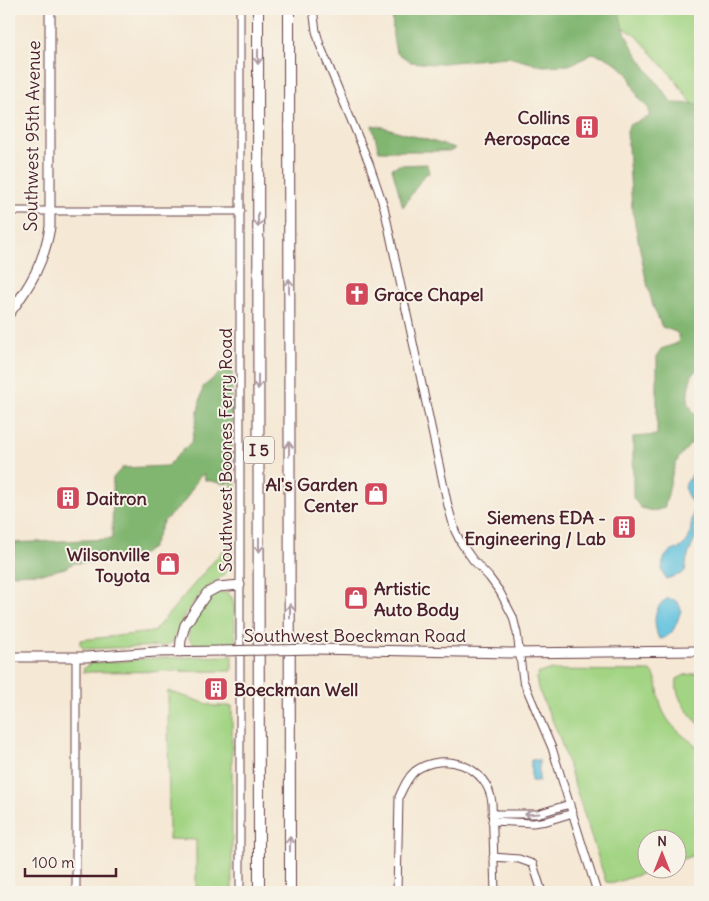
<svg xmlns="http://www.w3.org/2000/svg" width="709" height="901" font-family="Delius,sans-serif">
	<style>
		.green { fill: #a2d483; stroke: #767a57 }
		.forest { fill: #81b671; stroke: #666a4e }
		.water { fill: #5fc1de; stroke: #547084 }
		.lines { fill: none; stroke-linecap: round; stroke-linejoin: round }
		.minor-casing { stroke: #643d44; stroke-width: 9 }
		.major-casing { stroke: #643d44; stroke-width: 11 }
		.highway-casing { stroke: #643d44; stroke-width: 12 }
		.minor { stroke: #fff; stroke-width: 7 }
		.major { stroke: #fff; stroke-width: 9 }
		.highway { stroke: #fff; stroke-width: 10 }
		.major-bridge-casing { stroke: #643d44; stroke-width: 11; stroke-linecap: butt }
		.major-bridge { stroke: #fff; stroke-width: 9 }
		.oneway { stroke: #ae9aa0 }
		.labels { text-anchor: middle; dominant-baseline: central; stroke-width: 4; stroke-linejoin: round; paint-order: stroke }
		.shield { fill: #f7f3e8; stroke: #7e5f64; stroke-width: 1 }
		.shield-label { font-size: 16px; font-weight: bold; fill: #4a1f2b }
		.poi-label { font-size: 18px; font-weight: bold; fill: #4a1f2b; stroke: #f7f3e8; text-anchor: end }
		.street-label { font-size: 18px; fill: #4a1f2b; stroke: #f7f3e8 }
	</style>
	<rect width="100%" height="100%" fill="#f7f3e8"/>
	<filter id="ink" filterUnits="userSpaceOnUse"><feTurbulence type="fractalNoise" baseFrequency=".02" numOctaves="2"/><feDisplacementMap in="SourceGraphic" scale="10" xChannelSelector="R" yChannelSelector="G"/><feConvolveMatrix kernelMatrix="1 2 1 2 8 2 1 2 1" color-interpolation-filters="sRGB"/></filter>
	<filter id="wash" filterUnits="userSpaceOnUse"><feTurbulence type="fractalNoise" baseFrequency=".0096" numOctaves="4" result="noise"/><feDisplacementMap in="SourceGraphic" scale="20" xChannelSelector="R" yChannelSelector="G"/><feGaussianBlur stdDeviation="1.12" result="paint"/><feColorMatrix in="noise" values="0 0 0 0 0 0 0 0 0 0 0 0 0 0 0 0 0 1.4 0 .05"/><feComposite in="paint" operator="in"/></filter>
	<g filter="url(#wash)">
		<rect width="100%" height="100%" fill="#f5e8d4"/>
		<path class="green" d="M589 9H700V115L673 77 636 35Z
			M236 478 231 564 225 574 202 592 184 615 173 642 164 646 84 649 80 644V640L153 632 225 548 232 512V481Z
			M221 592 227 593 232 597 234 606 236 645C225 645 201 648 193 643 179 635 202 603 210 597 213 594 217 593 221 592Z
			M232 656V671L83 672 84 668 91 663 125 661 151 658Z
			M549 670 651 671C659 680 657 690 660 701 664 723 683 736 700 748V853L677 861 676 838H646V868L656 869 614 883 606 882 558 733 538 689 536 678 539 673Z
			M700 673V725C688 713 674 697 677 679L685 675Z
			M168 691 214 706H232V892H196V840L169 839Z"/>
		<path class="forest" d="M392 9H619C620 39 655 79 672 103L700 104V368C699 369 695 371 694 372 690 377 687 393 688 399 689 409 699 417 699 428 699 438 684 450 678 459 670 474 670 492 664 508L654 511 641 508 633 498V437L657 435V356L661 349 678 343 679 336 676 332 662 327 653 306 645 275 632 208 627 131 629 125 649 117V109L638 97 628 74 616 63 603 56 592 53 585 58 569 65 543 66 508 57 432 64 411 62 396 52 393 37Z
			M372 125 383 127 455 148 452 151H379Z
			M427 164 429 173 424 175 403 207 392 168 399 165Z
			M232 363V481L227 484 205 480 204 474 199 477 184 502 163 522 152 548 132 561 74 563 65 568 45 573 9 574V543L112 539 113 478 122 468 167 466 192 441 203 387Z"/>
		<path class="water" d="M700 466V514L695 524V538L687 558 685 571 681 574 666 579 662 571C663 544 678 556 688 540 692 533 690 518 695 508 680 485 683 485 700 466Z
			M667 599C675 598 680 603 681 611 676 623 675 635 661 639L658 637C654 624 652 607 667 599Z
			M531 760H539V781H531Z"/>
	</g>
	<g filter="url(#ink)">
		<g class="lines">
			<defs>
				<path id="minor" d="M313 9 316 31 320 45 369 163 384 207 448 506 455 531 461 543 473 560 489 577 500 592 513 617 517 633 523 680 552 748 597 892
					M9 211H241
					M76 657V892
					M492 814H537L570 804
					M492 821 533 823 547 821 573 813
					M493 857 519 859 533 864 542 892
					M240 892V9
					M397 892 399 797C403 788 407 778 415 771 444 750 488 766 492 803L495 892"/>
				<path id="major" d="M9 314C30 286 44 263 50 227V9
					M315 649 510 653 700 651
					M180 652 181 640 185 625 207 593 218 587 240 585
					M9 657H86L155 652 220 651"/>
				<path id="highway" d="M258 9 259 892
					M289 9 290 892"/>
			</defs>
			<use href="#minor" class="minor-casing"/>
			<use href="#major" class="major-casing"/>
			<use href="#highway" class="highway-casing"/>
			<use href="#minor" class="minor"/>
			<use href="#major" class="major"/>
			<use href="#highway" class="highway"/>
			<defs>
				<path id="major-bridge" d="M220 651 315 649"/>
			</defs>
			<use href="#major-bridge" class="major-bridge-casing"/>
			<use href="#major-bridge" class="major-bridge"/>
		</g>
		<defs><path id="oneway-shaft" d="M-6 0H5M1.5-3L5.5 0L1.5 3" fill="none" stroke-width="1.6" stroke-linecap="round" stroke-linejoin="round" transform="scale(1.25)"/></defs>
		<g class="oneway">
			<use href="#oneway-shaft" transform="translate(258 57) rotate(90)"/>
			<use href="#oneway-shaft" transform="translate(258 220) rotate(90)"/>
			<use href="#oneway-shaft" transform="translate(289 286) rotate(-90)"/>
			<use href="#oneway-shaft" transform="translate(258 382) rotate(90)"/>
			<use href="#oneway-shaft" transform="translate(289 449) rotate(-90)"/>
			<use href="#oneway-shaft" transform="translate(259 545) rotate(90)"/>
			<use href="#oneway-shaft" transform="translate(290 611) rotate(-90)"/>
			<use href="#oneway-shaft" transform="translate(532 814) rotate(176)"/>
			<use href="#oneway-shaft" transform="translate(290 844) rotate(-90)"/>
		</g>
	</g>
	<defs>
		<symbol id="building-square" viewBox="-11 -11 22 22"><rect x="-9" y="-9" width="18" height="18" rx="4" fill="#d1495b" stroke="#f7f3e8"/><path d="M-4-6H4V6H1V3H-1V6H-4ZM-2.5-4.3h1.7v1.8h-1.7ZM.8-4.3h1.7v1.8H.8ZM-2.5-1h1.7V.8h-1.7ZM.8-1h1.7V.8H.8Z" fill="#fff"/></symbol>
		<symbol id="church-square" viewBox="-11 -11 22 22"><rect x="-9" y="-9" width="18" height="18" rx="4" fill="#d1495b" stroke="#f7f3e8"/><path d="M-1.2-6h2.4v3.5h3.3v2.4h-3.3V6h-2.4V-.1h-3.3v-2.4h3.3Z" fill="#fff"/></symbol>
		<symbol id="shop-square" viewBox="-11 -11 22 22"><rect x="-9" y="-9" width="18" height="18" rx="4" fill="#d1495b" stroke="#f7f3e8"/><path d="M-5-2.5h2.3a2.7 3.5 0 0 1 5.4 0H5L5.5 6h-11ZM-1.5-2.5h3a1.5 2.3 0 0 0-3 0Z" fill="#fff"/></symbol>
	</defs>
	<g fill-rule="evenodd">
		<use href="#building-square" x="573" y="113" width="28" height="28"/>
		<use href="#church-square" x="343" y="280" width="28" height="28"/>
		<use href="#shop-square" x="362" y="480" width="28" height="28"/>
		<use href="#building-square" x="54" y="484" width="28" height="28"/>
		<use href="#building-square" x="610" y="513" width="28" height="28"/>
		<use href="#shop-square" x="154" y="550" width="28" height="28"/>
		<use href="#shop-square" x="342" y="584" width="28" height="28"/>
		<use href="#building-square" x="202" y="675" width="28" height="28"/>
	</g>
	<g class="labels">
		<rect class="shield" x="244" y="436.5" width="30" height="27" rx="4"/>
		<g class="shield-label">
			<text x="259" y="450">I 5</text>
		</g>
		<g class="poi-label">
			<text x="570" y="117">Collins<tspan x="570" dy="21">Aerospace</tspan></text>
			<text x="374" y="294" text-anchor="start">Grace Chapel</text>
			<text x="358" y="484">Al's Garden<tspan x="358" dy="21">Center</tspan></text>
			<text x="86" y="498" text-anchor="start">Daitron</text>
			<text x="606" y="517">Siemens EDA -<tspan x="606" dy="21">Engineering / Lab</tspan></text>
			<text x="150" y="554">Wilsonville<tspan x="150" dy="21">Toyota</tspan></text>
			<text x="374" y="588" text-anchor="start">Artistic<tspan x="374" dy="21">Auto Body</tspan></text>
			<text x="234" y="689" text-anchor="start">Boeckman Well</text>
		</g>
		<g class="street-label">
			<text transform="translate(32 136) rotate(-89)">Southwest 95th Avenue</text>
			<text transform="translate(225 450) rotate(-90)">Southwest Boones Ferry Road</text>
			<text x="355" y="635">Southwest Boeckman Road</text>
		</g>
	</g>
	<rect width="709" height="901" fill="none" stroke="#f7f3e8" stroke-width="30"/>
	<g transform="translate(662 854)"><circle r="24" fill="#f7f3e8" stroke="#b29e9c"/>
	<path d="M0-4L9 19L0 12L-9 19Z" fill="#d1495b"/>
	<text y="-8" font-size="14" font-weight="bold" text-anchor="middle" fill="#4a1f2b">N</text>
	</g>
	<path d="M25 868v8h91v-8" fill="none" stroke="#4a1f2b" stroke-width="2.5"/>
	<text x="32" y="868" font-size="15" fill="#4a1f2b" stroke="#f7f3e8" stroke-width="4" paint-order="stroke">100 m</text>
</svg>
